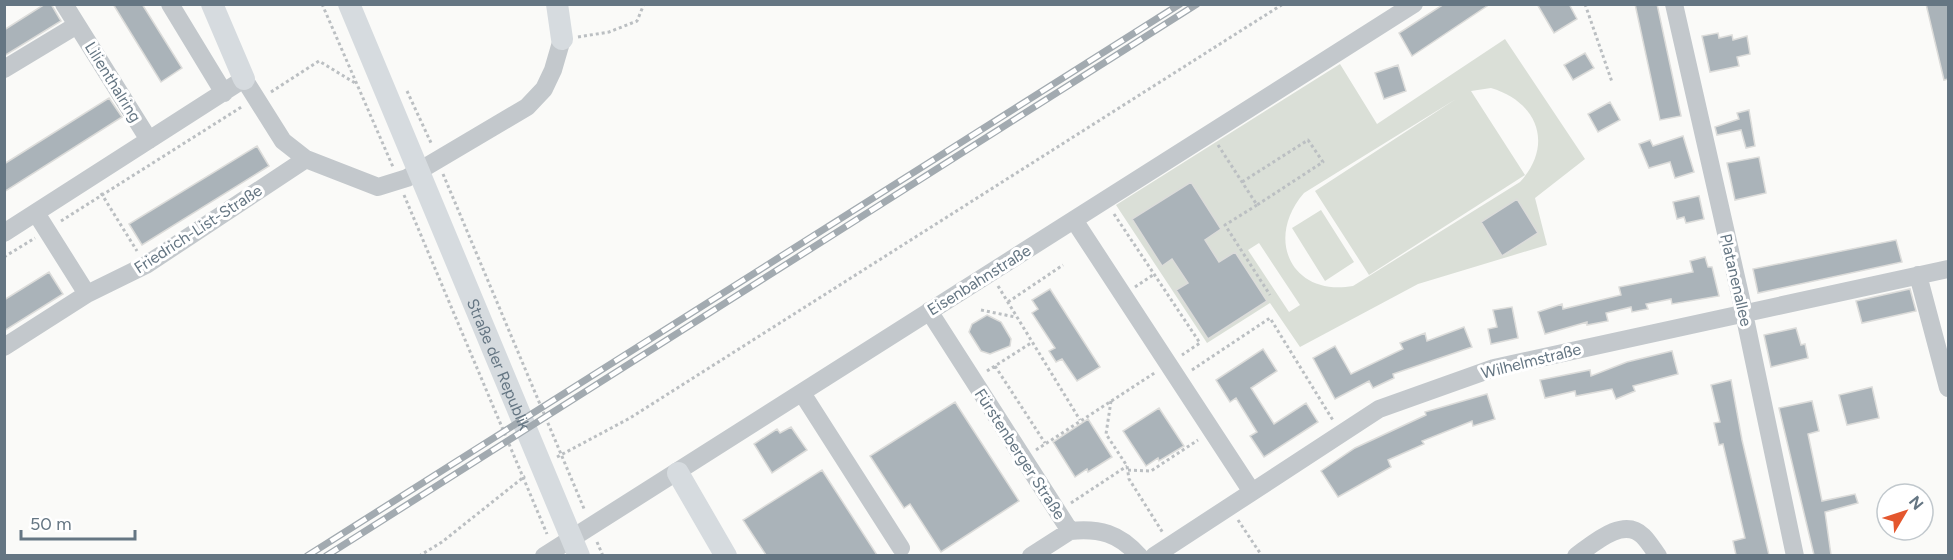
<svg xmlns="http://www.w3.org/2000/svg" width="1953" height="560" font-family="Figtree,sans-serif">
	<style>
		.green { fill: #dadfd7; fill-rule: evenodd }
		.building { fill: #aab3b9; stroke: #dcdcda; stroke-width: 1.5 }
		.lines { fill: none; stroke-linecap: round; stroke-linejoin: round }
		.path { stroke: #bbbfc2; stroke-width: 3; stroke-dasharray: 3 3; stroke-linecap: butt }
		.minor { stroke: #c3c8cc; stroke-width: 18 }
		.major { stroke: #d6dbdf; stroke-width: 22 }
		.rail-casing { stroke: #a2aab0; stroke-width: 7 }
		.rail { stroke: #fff; stroke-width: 4.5; stroke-dasharray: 14; stroke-linecap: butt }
		.labels { text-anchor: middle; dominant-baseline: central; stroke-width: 6; stroke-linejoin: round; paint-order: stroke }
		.street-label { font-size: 16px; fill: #657683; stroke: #fff }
	</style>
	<rect width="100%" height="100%" fill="#fafaf8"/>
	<path class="green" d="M1505 39 1585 159 1535 198 1547 245 1418 284 1300 347 1270 303 1207 343 1116 205 1340 64 1377 124ZM1491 88C1538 102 1554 145 1520 182L1353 286C1292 297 1264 239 1304 193L1456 99 1315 191 1369 275 1525 175 1471 91ZM1517 199 1538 233 1503 256 1481 222ZM1259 243 1300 305 1289 312 1248 250Z
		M1321 210 1354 262 1325 281 1292 228Z"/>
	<path class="building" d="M45 4H51L61 21 4 56V30Z
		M113 4H142L182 68 161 82Z
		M1444 4H1490L1412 56 1399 33Z
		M1537 4H1569L1577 19 1554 33Z
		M1635 4H1657L1681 116 1660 120Z
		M1926 4H1948V79L1944 80Z
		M1718 33 1719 38 1732 35 1733 40 1747 36 1750 54 1737 57 1739 66 1710 72 1702 36Z
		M1585 53 1594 68 1573 80 1564 65Z
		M1398 65 1406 91 1384 99 1375 73Z
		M109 98 122 117 4 192V164Z
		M1610 102 1620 120 1598 132 1588 114Z
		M1749 110 1755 146 1746 148 1741 130 1717 135 1715 127 1739 119 1737 113Z
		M1683 136 1694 172 1675 178 1670 162 1649 168 1639 144 1650 140 1653 146Z
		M257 146 269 166 142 245 129 224Z
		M1759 157 1766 193 1735 200 1727 163Z
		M1191 182 1221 229 1205 240 1219 262 1235 252 1267 301 1208 339 1176 290 1188 283 1172 259 1162 266 1132 219Z
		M1699 196 1704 219 1686 223 1684 217 1677 219 1673 202Z
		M1517 199 1538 233 1502 256 1481 222Z
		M1896 240 1902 262 1758 293 1753 269Z
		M1705 257 1708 267H1712L1719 296 1672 304 1671 299 1646 304 1648 309 1632 312 1631 307 1606 313 1608 321 1587 325V322L1545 334 1538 312 1562 304 1563 309 1621 295 1619 287 1693 272 1690 261Z
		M49 272 63 294 4 331V300Z
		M1050 289 1100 367 1077 381 1062 359 1056 362 1049 351 1055 348 1032 313 1038 309 1032 300Z
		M1910 289 1916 311 1862 323 1856 301Z
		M1512 307 1518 338 1491 344 1488 329 1497 327 1493 310Z
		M987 315 1001 322 1011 339 1010 346 990 354 981 351 969 332 972 324Z
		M1464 327 1472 347 1393 374 1394 378 1373 388 1369 381 1335 399 1313 358 1335 346 1351 374 1403 349 1400 343 1425 333 1427 341Z
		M1796 328 1801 345 1805 344 1808 358 1771 367 1764 335Z
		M1263 349 1277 371 1251 388 1274 424 1306 403 1318 422 1264 457 1250 436 1257 432 1236 398 1230 402 1216 380Z
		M1672 351 1678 374 1633 386 1635 391 1616 399 1612 389 1576 396 1575 391 1545 398 1540 380 1590 370 1591 376 1627 362Z
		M1731 380 1742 440 1769 555H1736L1733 541 1745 538 1723 444 1719 445 1714 423 1720 422 1711 385Z
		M1872 387 1879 418 1847 425 1839 395Z
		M1487 394 1495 419 1473 426 1472 421 1422 441 1424 444 1388 460 1391 467 1338 497 1321 471 1355 448 1426 415 1425 412Z
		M1812 401 1819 431 1808 434 1822 501 1855 494 1858 503 1825 512 1831 555H1814L1779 408Z
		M955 402 1019 501 941 552 910 504 904 508 870 456Z
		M1159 408 1184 446 1159 461 1158 458 1146 466 1123 431Z
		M1088 419 1112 457 1088 472 1087 469 1075 477 1053 442Z
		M791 427 807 450 772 473 754 444 777 429 780 433Z
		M822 470 877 555H766L743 520Z"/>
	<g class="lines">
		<path class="path" d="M322 4 393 167
			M1585 4 1612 82
			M578 37 609 32 637 21 644 4
			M407 91 432 145
			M271 92 319 61 355 83
			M1218 145 1257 205 1323 162 1308 140 1242 182
			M443 174 585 511
			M101 193 137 251
			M404 195 547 534
			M1257 205 1225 225 1270 295
			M1114 214 1200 343 1182 355
			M61 221 243 106
			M4 257 35 238
			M998 286 1080 420
			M1135 287 1153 275
			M1008 302 1063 265
			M981 310 1015 317
			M995 366 1045 443
			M1192 370 1270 318 1334 422
			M987 371 1031 343
			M1111 401 1106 434 1127 466 1129 479 1163 533
			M1036 450 1156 372
			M557 457 630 418 1283 4
			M1128 470 1151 471 1198 440
			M1071 503 1127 466
			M1238 520 1262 556
			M597 542 603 556
			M419 556 442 542 525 476"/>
		<path class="minor" d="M64 4 149 140
			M170 4 224 93
			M1674 4 1741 299 1795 556
			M4 69 77 25
			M36 213 87 294
			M1074 220 1252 492
			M4 233 244 79 283 141 306 159 378 187 407 178 527 107 544 89 553 70 562 39
			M1918 275 1948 388
			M929 311 1070 531C1099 528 1119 533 1139 556
			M4 347 87 294 146 265 306 159
			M802 393 901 548
			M544 556 1414 4
			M1031 556 1070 531
			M1154 556 1379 409 1494 368 1948 269
			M1576 556C1593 544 1623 516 1643 536 1649 542 1653 549 1658 556"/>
		<g class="major">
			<path d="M212 4 244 79"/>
			<path id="s1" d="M349 4 579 556"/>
			<path d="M557 4 562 39"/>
			<path d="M678 473 726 556"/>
		</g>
		<defs>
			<path id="rail" d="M307 556 1180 4
				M326 556 1197 4"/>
		</defs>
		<use href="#rail" class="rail-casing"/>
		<use href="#rail" class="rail"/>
	</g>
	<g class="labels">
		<g class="street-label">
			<text transform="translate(113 82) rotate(58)">Lilienthalring</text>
			<text transform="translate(198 229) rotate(-33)">Friedrich-List-Straße</text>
			<text transform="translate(979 280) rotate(-32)">Eisenbahnstraße</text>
			<text transform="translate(1736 280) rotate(77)">Platanenallee</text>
			<text transform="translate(1531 361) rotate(-14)">Wilhelmstraße</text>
			<text stroke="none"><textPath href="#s1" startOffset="390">Straße der Republik</textPath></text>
			<text transform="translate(1020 454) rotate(57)">Fürstenberger Straße</text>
		</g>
	</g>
	<rect width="1953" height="560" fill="none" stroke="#657683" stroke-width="12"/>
	<g transform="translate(1905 512) rotate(51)"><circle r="28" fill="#ffffff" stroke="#c1c8cd" stroke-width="1.5"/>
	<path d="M0-4.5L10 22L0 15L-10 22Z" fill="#e4572e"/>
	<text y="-9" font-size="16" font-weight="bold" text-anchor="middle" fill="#657683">N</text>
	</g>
	<path d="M21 530v9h114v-9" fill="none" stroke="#657683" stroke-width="3"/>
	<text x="30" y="530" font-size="18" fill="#657683" stroke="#ffffff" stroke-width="4.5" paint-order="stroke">50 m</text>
</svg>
